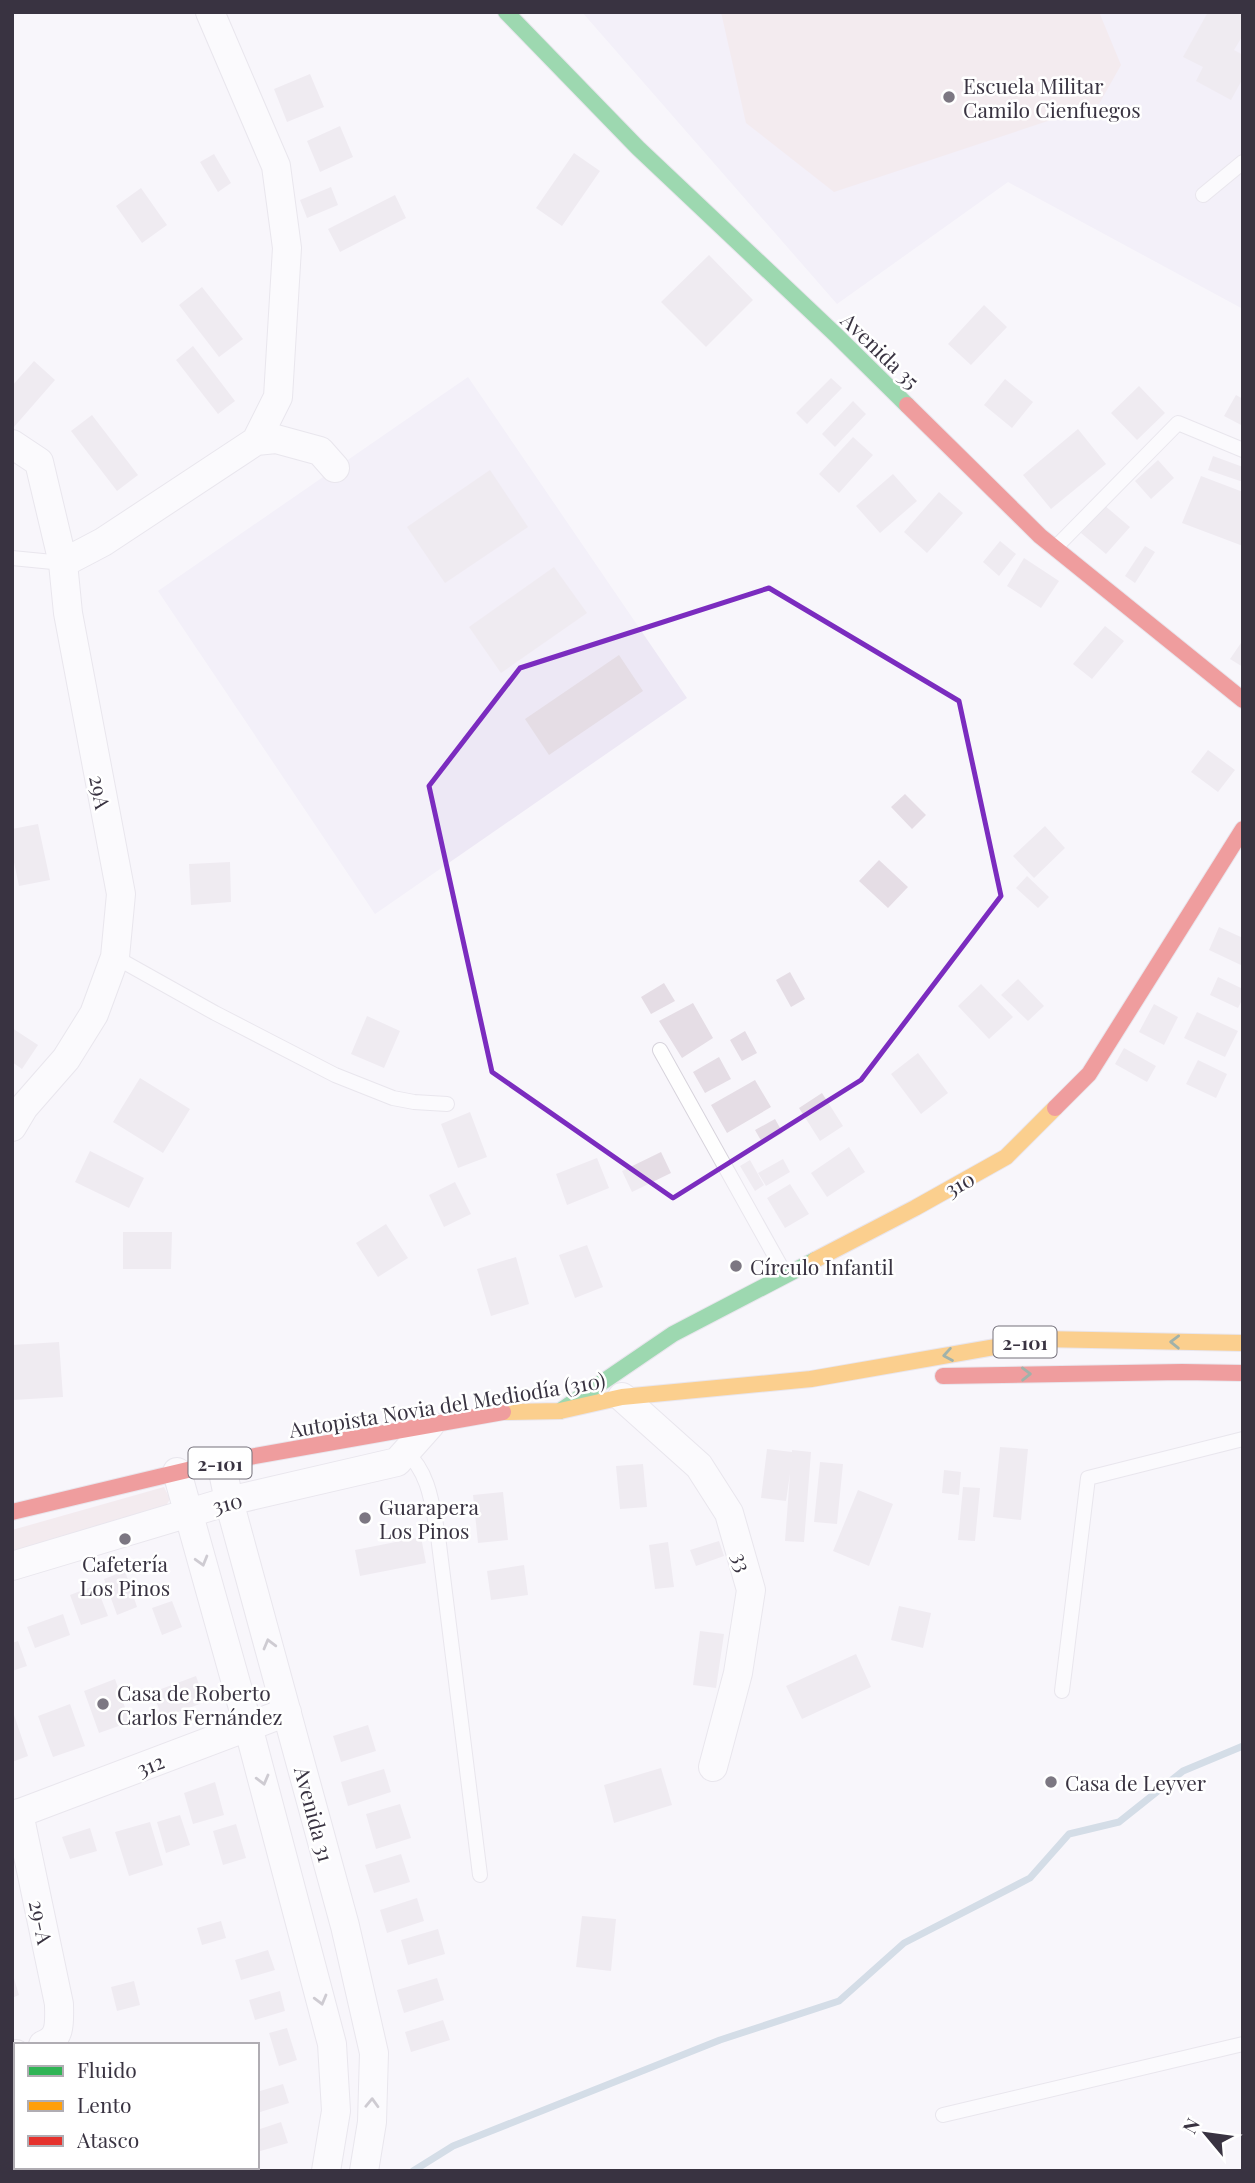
<svg xmlns="http://www.w3.org/2000/svg" width="1255" height="2183" font-family="'Playfair Display',serif">
	<style>
		.built { fill: #ede8f5 }
		.green { fill: #eedde1 }
		.lines { fill: none; stroke-linecap: round; stroke-linejoin: round }
		.stream { stroke: #a8bece; stroke-width: 7 }
		.building { fill: #e5dde5 }
		.lane-casing { stroke: #d7d3dc; stroke-width: 16 }
		.street-casing { stroke: #d7d3dc; stroke-width: 30 }
		.fast-casing { stroke: #d7d3dc; stroke-width: 18 }
		.slow-casing { stroke: #d7d3dc; stroke-width: 18 }
		.jam-casing { stroke: #d7d3dc; stroke-width: 18 }
		.lane { stroke: #fefefe; stroke-width: 14 }
		.street { stroke: #fefefe; stroke-width: 28 }
		.fast { stroke: #30b455; stroke-width: 16 }
		.slow { stroke: #ff9f0a; stroke-width: 16 }
		.jam { stroke: #e5322d; stroke-width: 16 }
		.oneway { stroke: #366048 }
		.oneway2 { stroke: #9c98a0 }
		.marked { fill: none; stroke: #7b2cbf; stroke-width: 5; stroke-linejoin: round }
		.poi-dot { fill: #7c7782; stroke: #fff; stroke-width: 2.5 }
		.labels { text-anchor: middle; dominant-baseline: central; stroke-width: 5; stroke-linejoin: round; paint-order: stroke }
		.shield { fill: #fff; stroke: #74707a; stroke-width: 2 }
		.shield-label { font-size: 19px; font-weight: bold; fill: #393341 }
		.poi-label { font-size: 21px; fill: #393341; stroke: #fff; text-anchor: start }
		.street-label { font-size: 21px; fill: #393341; stroke: #fff }
	</style>
	<rect width="100%" height="100%" fill="#f8f6fb"/>
	<path class="built" d="M582 12H1243V309L1008 182 837 304Z
		M468 377 687 698 375 914 158 591Z"/>
	<path class="green" d="M721 12H1099L1121 65 1099 104 834 192 746 123Z
		M164 1487 170 1499 166 1506 12 1555V1530Z"/>
	<g class="lines">
		<path class="stream" d="M413 2171 453 2146 720 2040 839 2001 904 1943 1030 1878 1069 1834 1119 1822 1183 1771 1243 1746"/>
	</g>
	<path class="building" d="M1208 12H1243V35L1234 50 1243 55V78L1231 100 1196 81 1203 67 1183 57Z
		M310 74 324 107 287 122 274 89Z
		M340 126 353 157 320 172 307 141Z
		M574 153 600 171 562 226 536 208Z
		M214 154 231 183 218 192 200 162Z
		M331 187 338 205 307 218 300 200Z
		M141 188 167 225 142 243 116 206Z
		M395 195 406 218 340 252 328 229Z
		M709 255 753 300 706 347 661 302Z
		M202 287 243 339 219 357 179 305Z
		M984 305 1007 327 971 365 948 344Z
		M193 346 235 401 218 414 176 360Z
		M34 361 55 380 14 427 12 426V386Z
		M831 378 842 388 807 424 796 413Z
		M1005 379 1033 402 1012 428 984 405Z
		M1139 386 1165 413 1137 440 1111 413Z
		M1236 395 1243 399V426L1224 416Z
		M853 401 866 414 835 447 822 434Z
		M92 415 138 475 117 491 71 431Z
		M1078 429 1106 464 1051 509 1023 475Z
		M853 437 873 455 839 493 819 474Z
		M1213 456 1243 467V482L1208 470Z
		M1158 460 1174 478 1151 499 1135 481Z
		M490 470 528 527 445 583 407 527Z
		M893 474 917 501 880 533 856 506Z
		M1201 476 1243 492V546L1182 523Z
		M939 492 963 513 927 553 904 532Z
		M1104 505 1130 527 1106 554 1081 533Z
		M1000 541 1016 554 999 576 983 562Z
		M1145 546 1155 552 1135 583 1125 576Z
		M1024 558 1059 581 1041 608 1007 586Z
		M554 567 587 613 501 673 469 627Z
		M1105 626 1124 641 1092 679 1073 664Z
		M1243 640V667L1230 659Z
		M619 655 643 691 549 755 525 719Z
		M1208 750 1235 770 1218 792 1191 772Z
		M905 794 926 815 912 829 891 807Z
		M38 824 50 880 19 886 12 853V829Z
		M1045 826 1065 848 1034 878 1013 856Z
		M879 860 908 887 888 908 859 881Z
		M230 862 231 902 191 905 189 864Z
		M1027 876 1049 897 1038 908 1016 888Z
		M1219 927 1243 938V966L1209 950Z
		M790 972 805 999 791 1007 776 980Z
		M1218 977 1243 989V998L1238 1008 1210 995Z
		M1018 979 1044 1006 1028 1021 1001 995Z
		M664 983 675 1001 651 1014 641 997Z
		M981 984 1013 1017 989 1039 958 1006Z
		M693 1003 713 1038 682 1058 659 1021Z
		M1154 1004 1178 1017 1164 1045 1139 1032Z
		M1197 1012 1238 1031 1225 1057 1184 1038Z
		M367 1016 400 1031 384 1068 351 1054Z
		M12 1028 38 1045 22 1069 12 1062Z
		M745 1031 757 1053 742 1061 730 1040Z
		M1124 1048 1156 1066 1147 1082 1115 1064Z
		M918 1053 948 1093 921 1114 891 1074Z
		M719 1057 731 1079 705 1093 693 1072Z
		M1198 1060 1227 1074 1216 1098 1186 1084Z
		M140 1078 190 1109 163 1153 113 1122Z
		M755 1080 771 1107 727 1133 711 1105Z
		M822 1093 843 1126 820 1141 799 1108Z
		M470 1112 487 1157 458 1168 441 1124Z
		M775 1119 783 1133 763 1144 755 1130Z
		M849 1147 865 1172 827 1197 811 1173Z
		M90 1151 144 1178 129 1208 75 1182Z
		M661 1152 671 1173 632 1192 622 1171Z
		M597 1158 609 1188 567 1205 556 1174Z
		M783 1159 790 1172 766 1186 758 1173Z
		M750 1160 764 1185 755 1191 740 1166Z
		M455 1182 471 1214 444 1227 429 1195Z
		M790 1184 809 1214 785 1228 767 1198Z
		M386 1224 408 1258 378 1277 356 1243Z
		M123 1232H172L171 1269H123Z
		M587 1245 603 1287 575 1298 559 1255Z
		M516 1257 529 1304 491 1316 477 1269Z
		M59 1342 63 1397 13 1400 12 1345Z
		M1000 1447 1028 1449 1021 1520 993 1517Z
		M767 1449 792 1452V1450L811 1452 804 1542 785 1541 790 1474 786 1501 761 1498Z
		M820 1462 843 1464 837 1524 814 1522Z
		M643 1464 647 1507 620 1509 616 1466Z
		M944 1470 961 1472 959 1495 942 1493Z
		M963 1487 980 1488 975 1541 958 1540Z
		M858 1490 893 1504 869 1566 833 1551Z
		M503 1492 508 1540 478 1543 473 1495Z
		M421 1537 426 1563 360 1576 355 1550Z
		M719 1541 724 1556 696 1566 690 1550Z
		M668 1542 674 1587 655 1589 649 1545Z
		M524 1565 528 1595 491 1600 487 1571Z
		M125 1571 137 1607 117 1615 104 1579Z
		M96 1585 108 1616 81 1625 70 1595Z
		M172 1601 182 1627 162 1635 152 1608Z
		M899 1606 931 1613 923 1648 891 1640Z
		M63 1614 70 1635 35 1648 27 1627Z
		M700 1631 724 1634 716 1688 693 1685Z
		M18 1641 27 1666 12 1671V1643Z
		M856 1654 871 1687 802 1719 786 1686Z
		M196 1676 205 1702 162 1718 153 1692Z
		M115 1679 130 1722 99 1733 84 1691Z
		M70 1704 85 1746 53 1757 38 1716Z
		M13 1712 28 1756 12 1762V1713Z
		M368 1725 376 1751 341 1762 333 1736Z
		M661 1768 672 1805 614 1823 604 1785Z
		M384 1769 391 1792 348 1806 341 1782Z
		M215 1782 224 1815 193 1824 184 1793Z
		M400 1804 411 1838 376 1849 366 1814Z
		M180 1815 190 1845 166 1853 157 1822Z
		M150 1822 163 1865 129 1876 115 1832Z
		M236 1824 246 1858 223 1865 213 1831Z
		M90 1828 97 1851 70 1859 62 1837Z
		M401 1854 410 1882 374 1893 365 1865Z
		M417 1898 424 1921 387 1933 380 1910Z
		M582 1916 616 1919 611 1971 576 1967Z
		M221 1921 226 1938 202 1945 197 1928Z
		M438 1929 445 1954 408 1965 401 1940Z
		M268 1950 275 1970 241 1980 235 1960Z
		M13 1975 19 1995 12 1998V1976Z
		M437 1978 444 2000 404 2013 397 1990Z
		M134 1981 140 2005 117 2011 111 1987Z
		M280 1991 285 2011 255 2020 249 2000Z
		M443 2020 450 2040 411 2052 405 2032Z
		M287 2028 297 2060 279 2066 269 2033Z
		M283 2084 289 2103 257 2113V2092Z
		M281 2122 288 2143 257 2152V2130Z
		M148 2167H174L175 2171H149Z
		M192 2167H221L222 2171H193Z"/>
	<g class="lines">
		<defs>
			<path id="lane" d="M1203 195 1243 162
				M1056 547 1178 423 1243 450
				M12 558 63 563
				M115 957 215 1013 335 1075 393 1098 414 1102 447 1104
				M660 1050 785 1274
				M405 1451C430 1473 432 1505 438 1536L480 1875
				M1062 1691 1088 1478 1243 1439
				M943 2115 1243 2044"/>
			<path id="street" d="M210 12 276 166 287 248 278 397 256 441
				M12 444 39 462 63 563 68 613 121 894 115 957 94 1014 66 1059 24 1107 12 1127
				M63 563 103 542 256 441 276 439 320 451 335 468
				M622 1397 699 1466 729 1513 751 1590 738 1673 713 1767
				M221 1462 229 1501 345 1926 374 2053 372 2122 364 2171
				M177 1472 248 1726 332 2044 336 2111 326 2171
				M12 1566 229 1501 397 1462 430 1425
				M19 1813 59 2004C59 2021 62 2038 43 2045
				M12 1816 287 1712
				M12 2055 16 2054"/>
			<path id="fast" d="M506 12 638 148 836 335 907 405
				M560 1411 673 1334 815 1260"/>
			<path id="slow" d="M815 1260 915 1208 1006 1157 1055 1108
				M811 1379 1041 1339 1243 1343
				M503 1412 560 1411 622 1397 811 1379"/>
			<path id="jam" d="M907 405 1040 536 1243 700
				M1055 1108 1089 1074 1243 829
				M943 1376 1182 1372 1243 1373
				M12 1512 221 1462 503 1412"/>
		</defs>
		<use href="#lane" class="lane-casing"/>
		<use href="#street" class="street-casing"/>
		<use href="#fast" class="fast-casing"/>
		<use href="#slow" class="slow-casing"/>
		<use href="#jam" class="jam-casing"/>
		<use href="#lane" class="lane"/>
		<use href="#street" class="street"/>
		<use href="#fast" class="fast"/>
		<use href="#slow" class="slow"/>
		<use href="#jam" class="jam"/>
	</g>
	<defs><path id="oneway-chevron" d="M-2-3.5L2.5 0L-2 3.5" fill="none" stroke-width="1.6" stroke-linecap="round" stroke-linejoin="round" transform="scale(1.75)"/></defs>
	<g class="oneway">
		<use href="#oneway-chevron" transform="translate(1175 1342) rotate(-179)"/>
		<use href="#oneway-chevron" transform="translate(948 1355) rotate(170)"/>
		<use href="#oneway-chevron" transform="translate(1026 1374) rotate(-1)"/>
	</g>
	<g class="oneway2">
		<use href="#oneway-chevron" transform="translate(202 1561) rotate(74)"/>
		<use href="#oneway-chevron" transform="translate(269 1644) rotate(-105)"/>
		<use href="#oneway-chevron" transform="translate(263 1780) rotate(75)"/>
		<use href="#oneway-chevron" transform="translate(321 2000) rotate(75)"/>
		<use href="#oneway-chevron" transform="translate(372 2103) rotate(-88)"/>
	</g>
	<path d="M0 0H1255V2183H0ZM769 588 959 701 1001 896 861 1080 673 1198 492 1072 429 786 520 668Z" fill="#f8f6fb" fill-opacity=".55" fill-rule="evenodd"/>
	<path class="marked" d="M769 588 959 701 1001 896 861 1080 673 1198 492 1072 429 786 520 668Z"/>
	<g class="poi-dot">
		<circle cx="949" cy="97" r="7"/>
		<circle cx="736" cy="1266" r="7"/>
		<circle cx="365" cy="1518" r="7"/>
		<circle cx="125" cy="1539" r="7"/>
		<circle cx="103" cy="1704" r="7"/>
		<circle cx="1051" cy="1782" r="7"/>
	</g>
	<g class="labels">
		<g class="shield">
			<rect x="993.5" y="1326.5" width="63" height="31" rx="5"/>
			<rect x="188.5" y="1447.5" width="63" height="31" rx="5"/>
		</g>
		<g class="shield-label">
			<text x="1025" y="1342">2-101</text>
			<text x="220" y="1463">2-101</text>
		</g>
		<g class="poi-label">
			<text x="963" y="85">Escuela Militar<tspan x="963" dy="24">Camilo Cienfuegos</tspan></text>
			<text x="750" y="1266">Círculo Infantil</text>
			<text x="379" y="1506">Guarapera<tspan x="379" dy="24">Los Pinos</tspan></text>
			<text x="125" y="1563" text-anchor="middle">Cafetería<tspan x="125" dy="24">Los Pinos</tspan></text>
			<text x="117" y="1692">Casa de Roberto<tspan x="117" dy="24">Carlos Fernández</tspan></text>
			<text x="1065" y="1782">Casa de Leyver</text>
		</g>
		<g class="street-label">
			<text transform="translate(881 350) rotate(44)">Avenida 35</text>
			<text transform="translate(101 792) rotate(79)">29A</text>
			<text transform="translate(959 1183) rotate(-29)">310</text>
			<text transform="translate(447 1404) rotate(-9)">Autopista Novia del Mediodía (310)</text>
			<text transform="translate(227 1502) rotate(-14)">310</text>
			<text transform="translate(743 1562) rotate(74)">33</text>
			<text transform="translate(150 1764) rotate(-21)">312</text>
			<text transform="translate(315 1814) rotate(75)">Avenida 31</text>
			<text transform="translate(42 1922) rotate(78)">29-A</text>
		</g>
	</g>
	<rect width="1255" height="2183" fill="none" stroke="#393341" stroke-width="28"/>
	<rect x="14" y="2043" width="245" height="126" fill="#ffffff" stroke="#b0adb3" stroke-width="2"/>
	<rect x="28" y="2066" width="35" height="10" fill="#30b455" stroke="#b0adb3" stroke-width="2"/>
	<text x="77" y="2078" font-size="21" fill="#393341">Fluido</text>
	<rect x="28" y="2101" width="35" height="10" fill="#ff9f0a" stroke="#b0adb3" stroke-width="2"/>
	<text x="77" y="2113" font-size="21" fill="#393341">Lento</text>
	<rect x="28" y="2136" width="35" height="10" fill="#e5322d" stroke="#b0adb3" stroke-width="2"/>
	<text x="77" y="2148" font-size="21" fill="#393341">Atasco</text>
	<g transform="translate(1206 2134) rotate(299)" stroke="#ffffff" stroke-width="5" paint-order="stroke">
	<path d="M0-5L12 26L0 18L-12 26Z" fill="#393341"/>
	<text y="-10" font-size="19" font-weight="bold" text-anchor="middle" fill="#393341">N</text>
	</g>
</svg>
